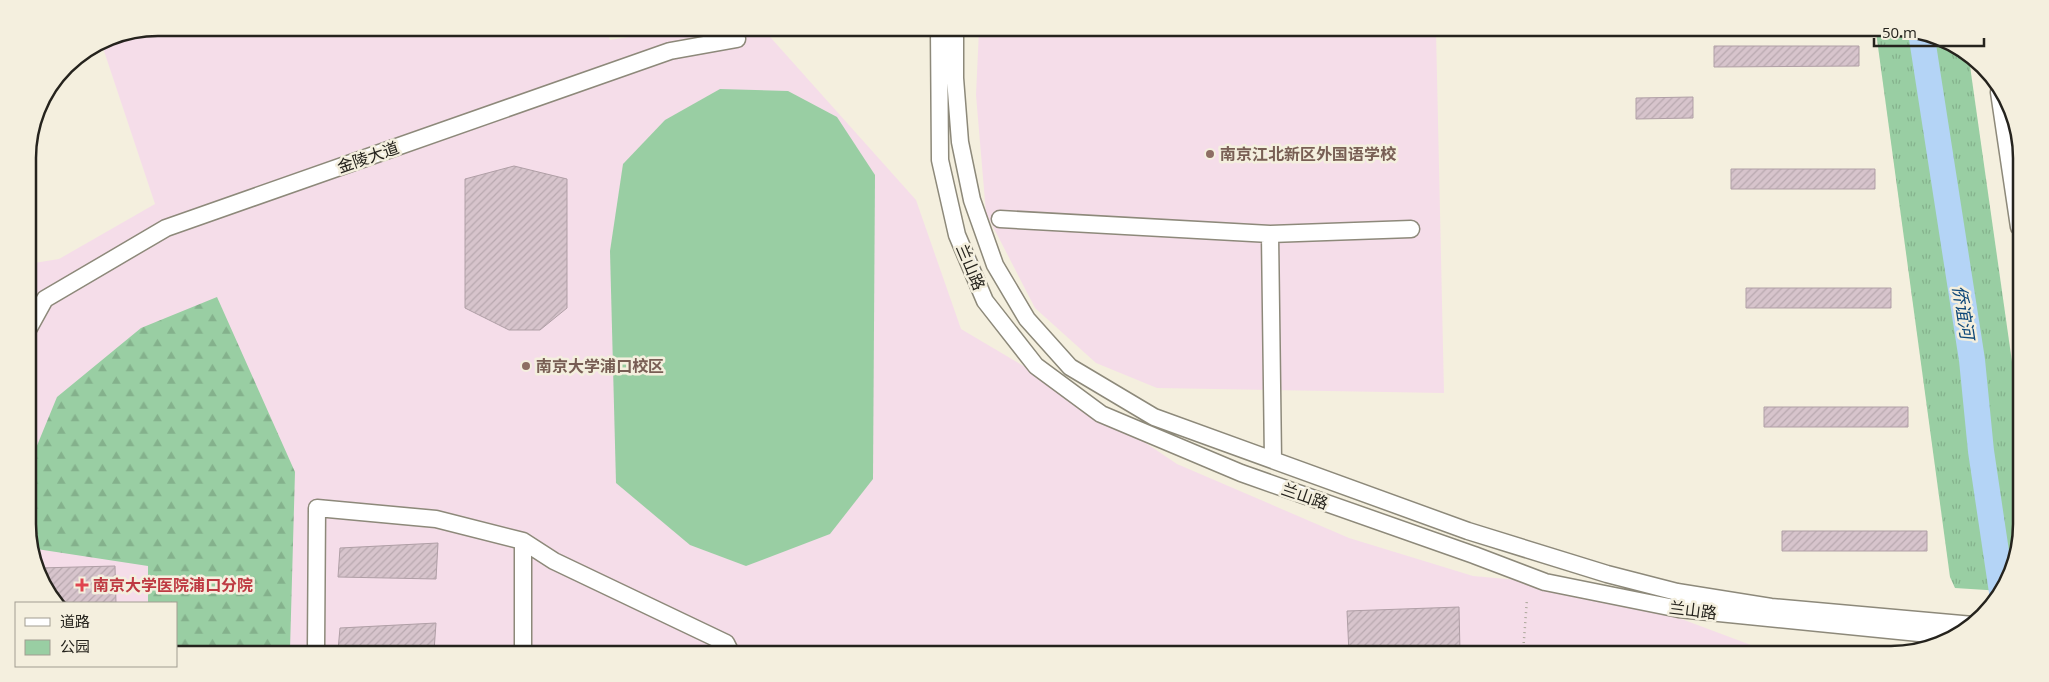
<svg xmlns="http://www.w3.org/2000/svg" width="2049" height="682" font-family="'Open Sans','Noto Sans SC',sans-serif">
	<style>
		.education { fill: #f5dde9 }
		.grass { fill: url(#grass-tufts) }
		.forest { fill: url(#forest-firs) }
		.green { fill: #99cea3 }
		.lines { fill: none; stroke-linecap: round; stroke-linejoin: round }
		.river { stroke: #b4d4f6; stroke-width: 26 }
		.building { fill: url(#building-hatch); stroke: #b09fa6 }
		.minor-casing { stroke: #8d897a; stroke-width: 19 }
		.path { stroke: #aca89b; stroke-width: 2.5; stroke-dasharray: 1 4; stroke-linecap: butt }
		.minor { stroke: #fff; stroke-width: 16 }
		.education-dot { fill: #8d6e63; stroke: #f4efde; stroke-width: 2 }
		.health-dot { fill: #e0444e; stroke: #f4efde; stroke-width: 2 }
		.labels { text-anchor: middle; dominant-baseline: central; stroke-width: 5; stroke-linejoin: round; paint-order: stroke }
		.education-label { font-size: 16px; font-weight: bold; fill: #785e54; stroke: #f4efde; text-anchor: start }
		.street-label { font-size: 16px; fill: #25231d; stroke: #f4efde }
		.health-label { font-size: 16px; font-weight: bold; fill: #be3a42; stroke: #f4efde; text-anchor: start }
		.water-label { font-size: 18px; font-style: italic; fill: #0e4879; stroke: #f4efde }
		.rim { fill: none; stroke: #25231d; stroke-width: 2.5 }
	</style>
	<defs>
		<pattern id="grass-tufts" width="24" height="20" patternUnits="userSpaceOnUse" patternTransform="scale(1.25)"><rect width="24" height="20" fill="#99cea3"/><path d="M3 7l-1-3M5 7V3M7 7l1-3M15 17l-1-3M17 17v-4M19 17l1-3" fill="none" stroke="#84b18c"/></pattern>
		<pattern id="forest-firs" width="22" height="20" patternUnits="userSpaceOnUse" patternTransform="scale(1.25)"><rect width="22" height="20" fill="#99cea3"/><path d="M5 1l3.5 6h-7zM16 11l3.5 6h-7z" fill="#84b18c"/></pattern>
		<pattern id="building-hatch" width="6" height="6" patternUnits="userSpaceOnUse" patternTransform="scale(1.25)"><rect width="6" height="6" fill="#d7c4cc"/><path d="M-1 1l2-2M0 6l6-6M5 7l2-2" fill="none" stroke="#b8a8af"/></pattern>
	</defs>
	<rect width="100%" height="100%" fill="#f4efde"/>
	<path class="education" d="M158 28 606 29 610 40 679 29H763L916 200 961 329 1086 403 1177 464 1349 538 1473 576 1596 587 1775 654 176 650V603H57L30 549 28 264 59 259 155 204 101 42 108 37Z
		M979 30 1436 31 1444 393 1157 388 1096 363 1035 308 986 213 976 95Z"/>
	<path class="grass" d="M1876 32H1925L1969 59 2018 404 2017 558 2002 591 1955 588 1950 577Z"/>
	<path class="forest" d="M217 297 295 472 290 650H176V603H148V566L30 548 29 465 57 397 141 328Z"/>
	<path class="green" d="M720 89 788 91 837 117 875 175 873 479 830 534 746 566 690 545 616 483 610 251 623 164 665 120Z"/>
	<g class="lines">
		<path class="river" d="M1921 32 1972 360 1981 451 2002 592"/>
	</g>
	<path class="building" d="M1714 46H1859V66L1714 67Z
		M1693 97V118L1636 119V98Z
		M514 166 567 179V308L540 330H509L465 308V179Z
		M1731 169H1875V189H1731Z
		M1746 288H1891V308H1746Z
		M1764 407H1908V427H1764Z
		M1782 531H1927V551H1782Z
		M438 543 436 579 338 577 340 548Z
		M115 566 116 603H57L39 568Z
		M1459 607 1460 653H1349L1347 611Z
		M436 623 434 651 338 650 340 628Z"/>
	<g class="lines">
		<defs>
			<path id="minor" d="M939 30 940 160 957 235 985 301 1036 366 1101 414 1241 473 1474 555 1545 582 1679 609 1949 636
				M955 30V78L960 142 972 200 995 265 1027 319 1070 367 1154 417 1468 531 1607 574 1677 592 1771 607 1973 625
				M1999 92 2019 227
				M1000 219 1270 234 1411 229
				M1270 234 1273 460
				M29 328 45 299 166 228 670 51 737 39
				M523 541V651
				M316 650 317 508 436 519 523 541 554 561 726 643 730 651"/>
		</defs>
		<use href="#minor" class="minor-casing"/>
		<path class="path" d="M1523 653 1527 599"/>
		<use href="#minor" class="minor"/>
	</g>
	<g class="education-dot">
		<circle cx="1210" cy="154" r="5"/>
		<circle cx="526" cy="366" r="5"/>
	</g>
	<path class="health-dot" d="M79.5 577.5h5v5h5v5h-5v5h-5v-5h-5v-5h5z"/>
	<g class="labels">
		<g class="education-label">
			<text x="1220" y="154">南京江北新区外国语学校</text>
			<text x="536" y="366">南京大学浦口校区</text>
		</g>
		<g class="street-label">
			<text transform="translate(368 157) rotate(-19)">金陵大道</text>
			<text transform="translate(971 267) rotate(67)">兰山路</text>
			<text transform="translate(1305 496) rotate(19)">兰山路</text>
			<text transform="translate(1693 610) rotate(7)">兰山路</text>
		</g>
		<g class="health-label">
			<text x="93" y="585">南京大学医院浦口分院</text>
		</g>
		<g class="water-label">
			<text transform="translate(1964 312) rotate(81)">侨谊河</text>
		</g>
	</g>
	<path d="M0 0H2049V682H0ZM158 36H1891A122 122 0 0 1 2013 158V524A122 122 0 0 1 1891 646H158A122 122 0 0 1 36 524V158A122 122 0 0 1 158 36Z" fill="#f4efde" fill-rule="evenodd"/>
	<path class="rim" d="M158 36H1891A122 122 0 0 1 2013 158V524A122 122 0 0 1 1891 646H158A122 122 0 0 1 36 524V158A122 122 0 0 1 158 36Z"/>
	<rect x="15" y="602" width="162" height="65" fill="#f4efde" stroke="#a19d91"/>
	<rect x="25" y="618" width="25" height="8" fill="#ffffff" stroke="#a19d91"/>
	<text x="60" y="627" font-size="15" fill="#25231d">道路</text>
	<rect x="25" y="640" width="25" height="15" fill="#99cea3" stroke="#a19d91"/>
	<text x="60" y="652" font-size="15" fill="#25231d">公园</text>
	<path d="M1874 38v8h110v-8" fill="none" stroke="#25231d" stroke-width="2.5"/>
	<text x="1882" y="38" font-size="15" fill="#25231d" stroke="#f4efde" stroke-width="4" paint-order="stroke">50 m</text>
</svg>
